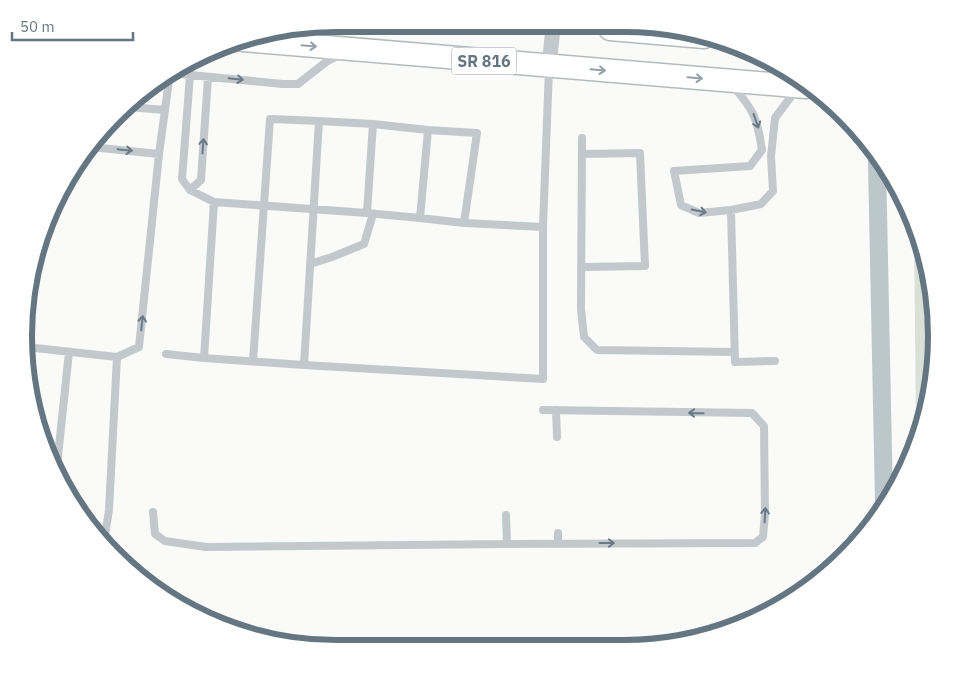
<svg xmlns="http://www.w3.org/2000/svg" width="960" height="673" font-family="'IBM Plex Sans',sans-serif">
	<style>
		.green { fill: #dadfd7 }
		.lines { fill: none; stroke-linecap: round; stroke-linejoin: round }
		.canal { stroke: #bbc7cb; stroke-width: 18 }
		.primary-casing { stroke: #b5babe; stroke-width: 25 }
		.lane { stroke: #c3c8cc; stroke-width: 8 }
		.street { stroke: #c3c8cc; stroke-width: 15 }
		.primary { stroke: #fff; stroke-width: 22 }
		.oneway { stroke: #939fa8 }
		.oneway2 { stroke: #6a7a87 }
		.labels { text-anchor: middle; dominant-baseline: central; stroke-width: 5; stroke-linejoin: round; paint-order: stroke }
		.shield { fill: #fff; stroke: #939fa8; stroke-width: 1 }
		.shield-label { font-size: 16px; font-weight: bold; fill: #657683 }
		.rim { fill: none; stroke: #657683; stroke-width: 6 }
	</style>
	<rect width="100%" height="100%" fill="#fafaf8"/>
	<path class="green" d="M914 226 920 236 936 357 916 430Z"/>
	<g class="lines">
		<path class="canal" d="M877 163 884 501"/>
		<defs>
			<path id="primary" d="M610 29 704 37
				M243 40 806 87"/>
		</defs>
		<use href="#primary" class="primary-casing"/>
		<path class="lane" d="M170 73 283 84H298L326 62 341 54
			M190 75 182 179 190 190 214 202 204 358 304 365 319 121 270 119 253 361
			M733 86C754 111 757 117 762 150L750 166 674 171 681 205 699 213 731 210 761 204 773 191 771 156 775 118 796 90
			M128 107 165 110
			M319 121 373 124
			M582 138 581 309 584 337 597 350 734 352
			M91 147 159 154
			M190 190 201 180 208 77
			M214 202 367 213 373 124 428 130 420 218 367 213
			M731 210 735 362 775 361
			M420 218 464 223 477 133 428 130
			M464 223 543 227 549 68
			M310 264 332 257 364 244 373 214
			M581 267 645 266 640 153 582 154
			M26 347 117 357 109 510 104 542H101
			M166 354 204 358
			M117 357 139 347 159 154 170 73
			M304 365 543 379V227
			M556 410 557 437
			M56 475 69 352
			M153 512 155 534 165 541 206 547 507 544 506 515
			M558 533V544
			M507 544 755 543 763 537 765 514 764 426 752 413 543 410"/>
		<path class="street" d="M549 66 553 28"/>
		<use href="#primary" class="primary"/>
	</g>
	<defs><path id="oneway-shaft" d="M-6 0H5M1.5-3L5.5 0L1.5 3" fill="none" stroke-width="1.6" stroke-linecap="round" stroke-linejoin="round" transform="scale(1.25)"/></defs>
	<g class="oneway">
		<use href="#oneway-shaft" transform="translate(309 46) rotate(5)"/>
		<use href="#oneway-shaft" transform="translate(598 70) rotate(5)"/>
		<use href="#oneway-shaft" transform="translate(695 78) rotate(5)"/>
	</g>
	<g class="oneway2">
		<use href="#oneway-shaft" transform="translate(236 79) rotate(6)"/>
		<use href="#oneway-shaft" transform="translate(756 121) rotate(71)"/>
		<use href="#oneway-shaft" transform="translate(203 146) rotate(-86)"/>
		<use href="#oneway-shaft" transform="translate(125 150) rotate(6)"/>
		<use href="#oneway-shaft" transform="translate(699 211) rotate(11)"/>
		<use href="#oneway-shaft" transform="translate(142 323) rotate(-84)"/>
		<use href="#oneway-shaft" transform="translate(696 413) rotate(-179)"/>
		<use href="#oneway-shaft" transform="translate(765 515) rotate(-87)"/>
		<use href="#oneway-shaft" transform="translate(607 543)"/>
	</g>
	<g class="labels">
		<rect class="shield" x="451.5" y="47.5" width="65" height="27" rx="4"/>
		<g class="shield-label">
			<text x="484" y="61">SR 816</text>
		</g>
	</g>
	<path d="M0 0H960V673H0ZM336 32H624A304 304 0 0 1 928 336V336A304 304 0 0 1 624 640H336A304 304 0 0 1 32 336V336A304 304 0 0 1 336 32Z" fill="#fff" fill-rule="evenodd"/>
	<path class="rim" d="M336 32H624A304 304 0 0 1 928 336V336A304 304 0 0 1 624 640H336A304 304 0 0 1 32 336V336A304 304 0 0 1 336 32Z"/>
	<path d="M12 32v8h121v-8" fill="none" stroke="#657683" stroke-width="2.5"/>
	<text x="20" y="32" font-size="15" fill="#657683" stroke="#ffffff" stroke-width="4" paint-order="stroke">50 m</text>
</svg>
